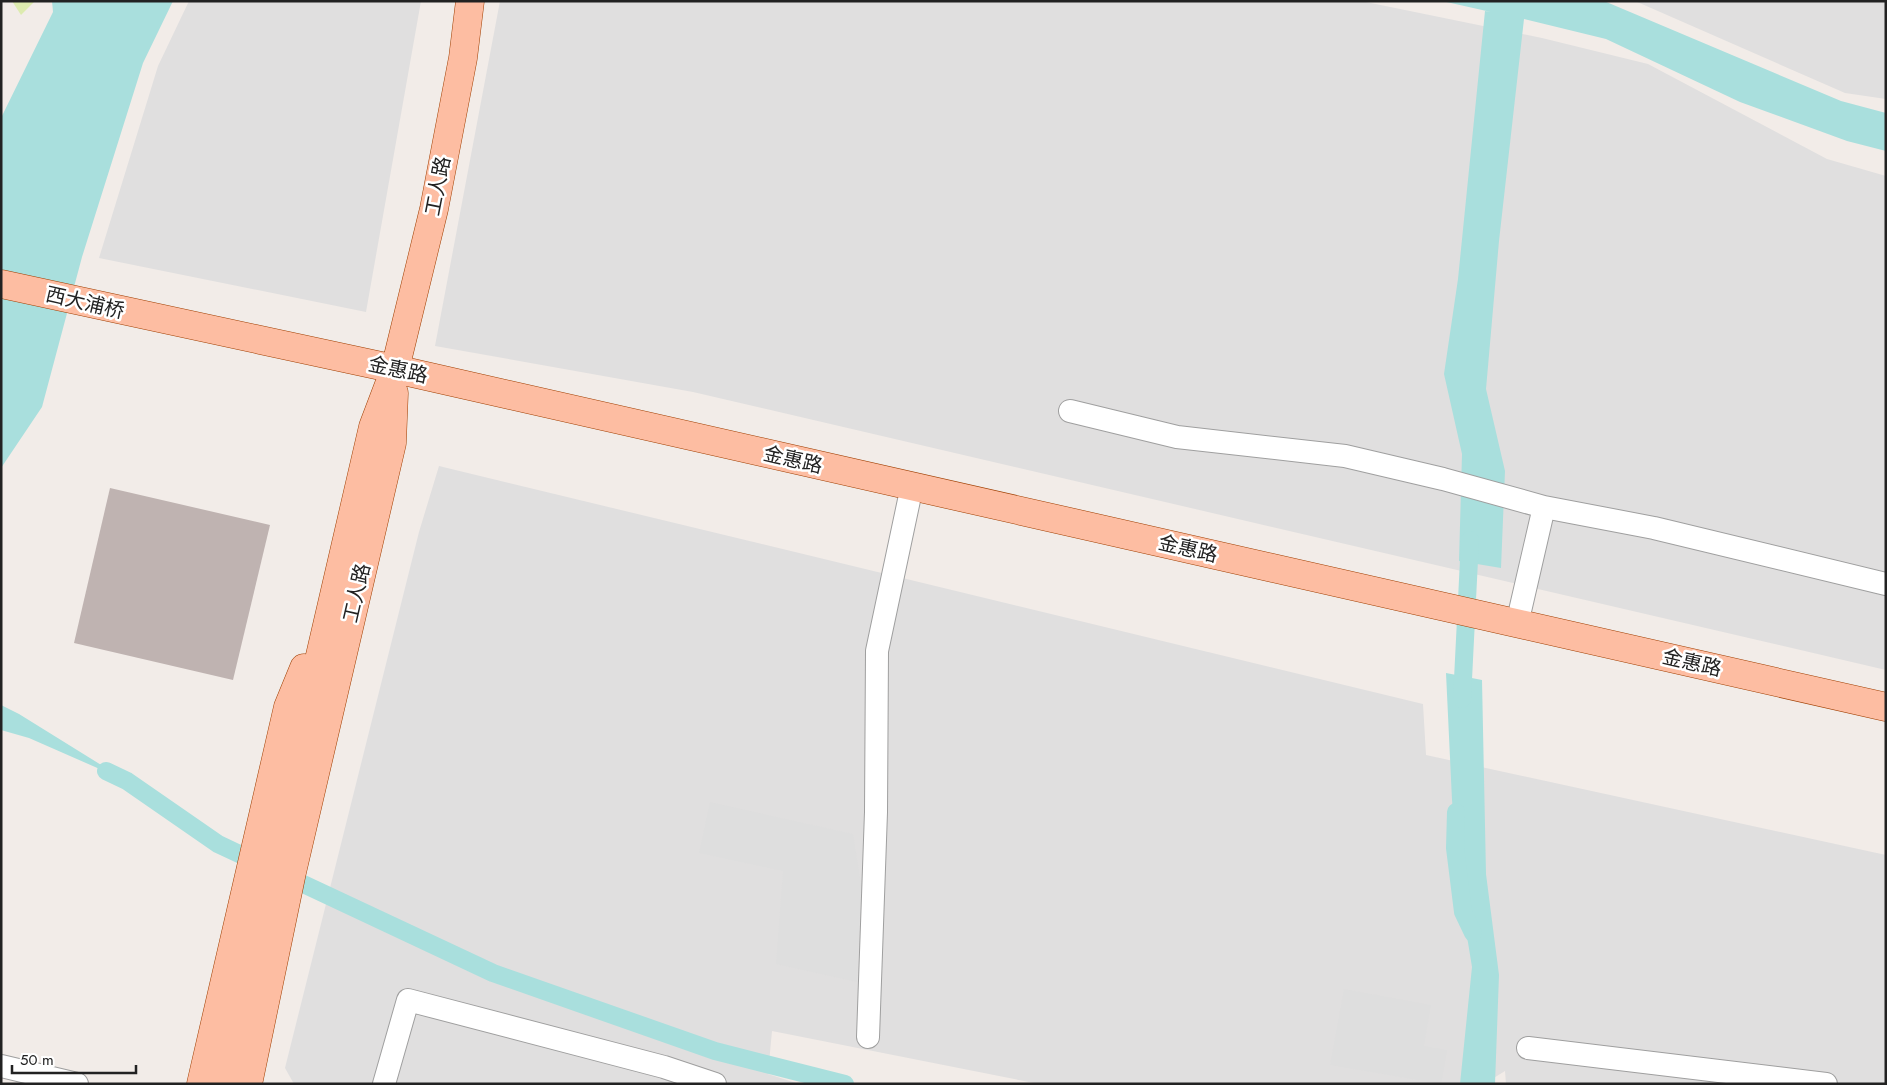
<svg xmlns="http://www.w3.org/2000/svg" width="1887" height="1085" font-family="Jost,'Noto Sans SC',sans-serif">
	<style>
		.residential { fill: #e0dfdf }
		.grass { fill: #ddebaf }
		.parking { fill: #dedede }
		.water { fill: #a9dfdd }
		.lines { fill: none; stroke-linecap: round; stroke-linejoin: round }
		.canal { stroke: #a9dfdd; stroke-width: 18 }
		.building { fill: #bfb3b1 }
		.minor-casing { stroke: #9f9f9f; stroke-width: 24 }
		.major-casing { stroke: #9f3e00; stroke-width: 29 }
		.minor { stroke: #fff; stroke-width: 22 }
		.major { stroke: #fdbda2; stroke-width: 28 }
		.labels { text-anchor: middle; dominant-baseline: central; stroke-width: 5; stroke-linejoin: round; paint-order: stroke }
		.street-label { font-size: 20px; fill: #222; stroke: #fff }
	</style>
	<rect width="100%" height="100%" fill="#f2ece8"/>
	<path class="residential" d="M189 1H421L366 312 99 258 158 66Z
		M500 1H1361L1542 38 1648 64 1827 159 1886 176V670L693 392 435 346Z
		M1635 1H1886V99L1845 93Z
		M439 466 1423 704 1426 755 1886 855V1084H1506L1505 1071 1484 1084H1039L772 1031 768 1074 799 1084H294L285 1068 419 532Z"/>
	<path class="grass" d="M12 1H34V2L21 15Z"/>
	<path class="parking" d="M710 802 853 834 861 884 857 982 776 964 783 871 699 853Z
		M1344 989 1431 1005 1424 1046 1447 1050 1441 1084 1330 1065Z"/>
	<path class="water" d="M52 1H173L143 63 82 257 42 407 1 468V118L53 12Z
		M1442 1H1604L1841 101 1886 113V151L1847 141 1740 102 1606 39 1524 19 1499 241 1486 389 1505 471 1501 568 1459 561 1462 454 1444 374 1458 279 1485 11 1491 12Z
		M1446 673 1482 680 1486 874 1499 975 1495 1084H1460L1472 967 1463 912 1452 800Z
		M1 705 19 714 127 781 29 738 1 730Z"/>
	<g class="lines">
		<path class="canal" d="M1462 699 1470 540
			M106 771 127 781 218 844 493 973 715 1051 845 1084
			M1456 812 1455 848 1463 912 1473 933"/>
	</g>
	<path class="building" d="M110 488 270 525 233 680 74 643Z"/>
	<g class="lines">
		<defs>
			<path id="minor" d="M1070 411 1177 437 1345 456 1443 479 1544 507 1517 624
				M1544 507 1654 528 1886 584
				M868 1037 876 812 877 651 912 486
				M1528 1048 1826 1084
				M1 1066 77 1084
				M384 1084 408 1000 664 1067 715 1084"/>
			<path id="major" d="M1 284 395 369 1886 707
				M201 1084 288 707 304 668
				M226 1084 287 798 373 427 395 369 434 209 463 58 470 1
				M248 1084 292 872 392 443 394 393"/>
		</defs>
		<use href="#minor" class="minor-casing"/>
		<use href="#major" class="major-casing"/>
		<use href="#minor" class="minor"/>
		<use href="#major" class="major"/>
	</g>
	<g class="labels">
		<g class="street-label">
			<text transform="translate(438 186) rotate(-79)">工人路</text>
			<text transform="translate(85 303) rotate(13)">西大浦桥</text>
			<text transform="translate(398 370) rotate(12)">金惠路</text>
			<text transform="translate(793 460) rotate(13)">金惠路</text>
			<text transform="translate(1188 549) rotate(13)">金惠路</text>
			<text transform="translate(357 593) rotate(-77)">工人路</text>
			<text transform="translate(1692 663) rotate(13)">金惠路</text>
		</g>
	</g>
	<rect width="1887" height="1085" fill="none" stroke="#222222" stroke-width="5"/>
	<path d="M12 1065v8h124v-8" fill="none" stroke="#222222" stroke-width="2.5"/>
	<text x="20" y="1065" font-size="15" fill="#222222" stroke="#ffffff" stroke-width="4" paint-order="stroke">50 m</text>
</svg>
